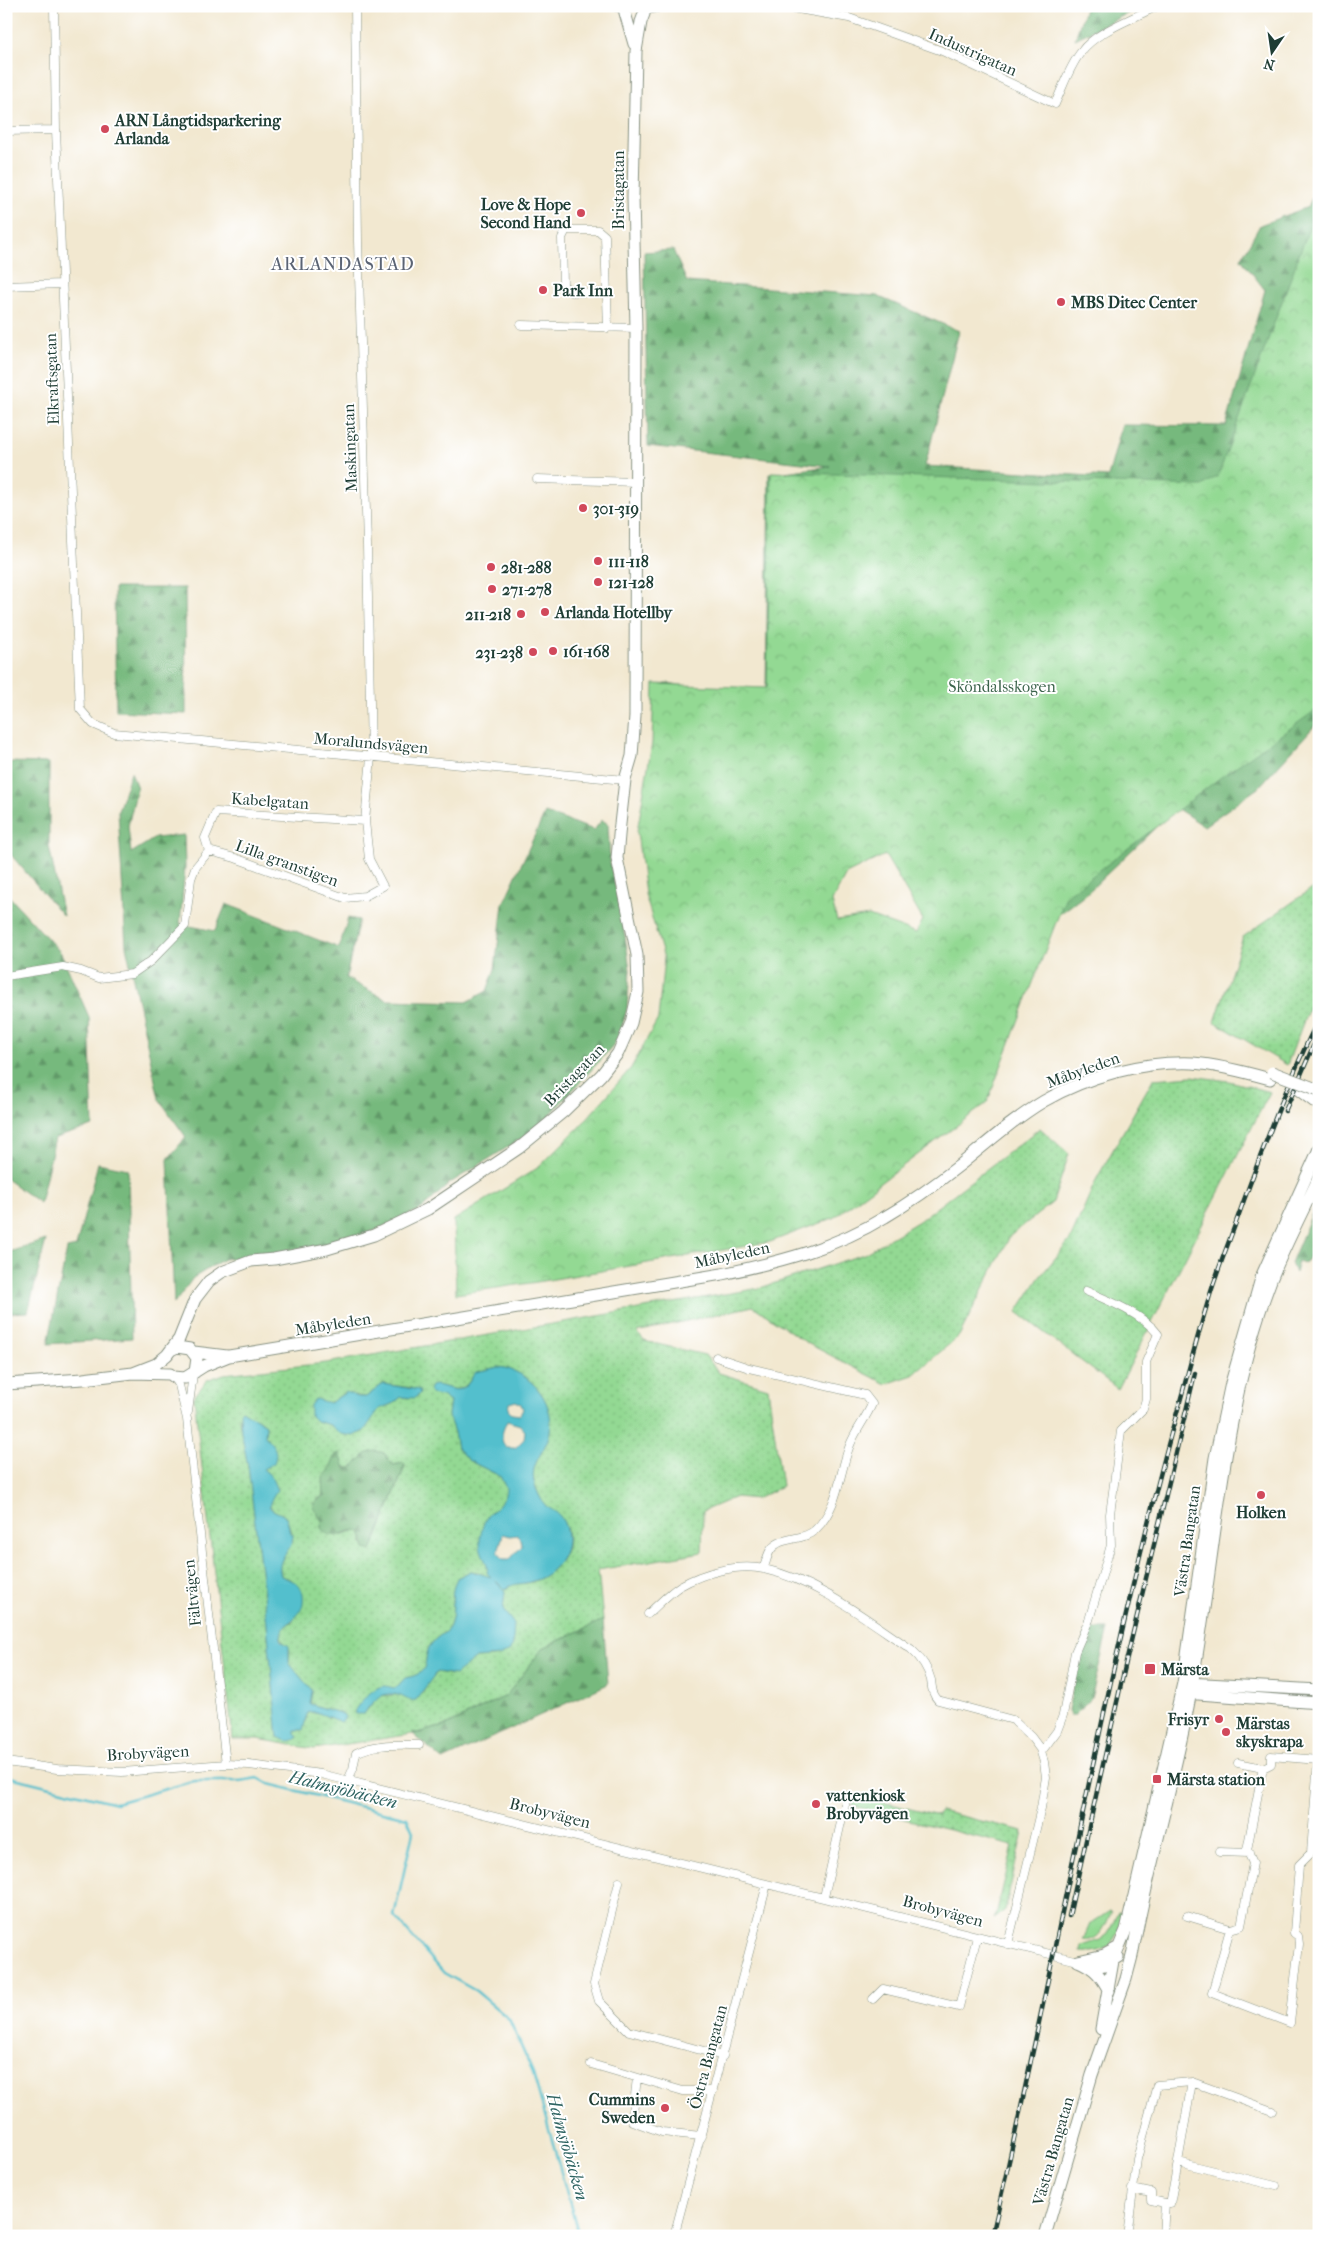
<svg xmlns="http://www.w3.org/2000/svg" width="1325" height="2242" font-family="'IM FELL French Canon',serif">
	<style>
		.grass { fill: url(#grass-dots); stroke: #598b64; fill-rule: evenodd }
		.forest { fill: url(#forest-firs); stroke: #4a7b58 }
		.park { fill: url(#park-crowns); stroke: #598b64; fill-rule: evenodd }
		.garden { fill: #93d993; stroke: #598b64 }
		.water { fill: #53bfcd; stroke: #397e80; fill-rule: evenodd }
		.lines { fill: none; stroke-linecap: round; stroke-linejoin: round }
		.stream { stroke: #53bfcd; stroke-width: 2.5 }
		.street-casing { stroke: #889282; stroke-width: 9 }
		.secondary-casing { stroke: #889282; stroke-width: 13 }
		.street { stroke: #fff; stroke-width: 8 }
		.secondary { stroke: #fff; stroke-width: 11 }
		.rail-casing { stroke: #1f3d34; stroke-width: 4.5 }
		.rail { stroke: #fff; stroke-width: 2.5; stroke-dasharray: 8; stroke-linecap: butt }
		.secondary-bridge-casing { stroke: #889282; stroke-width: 13; stroke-linecap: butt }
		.secondary-bridge { stroke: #fff; stroke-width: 11 }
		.poi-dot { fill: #d1495b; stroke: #fff; stroke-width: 2 }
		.labels { text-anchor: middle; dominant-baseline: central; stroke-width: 4; stroke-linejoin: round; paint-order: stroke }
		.street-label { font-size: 16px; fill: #1f3d34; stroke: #fff }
		.poi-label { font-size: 16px; font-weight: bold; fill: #1f3d34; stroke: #fff; text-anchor: start }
		.park-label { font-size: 16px; fill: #3c644c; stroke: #fff }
		.neighbourhood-label { font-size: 18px; letter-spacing: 1px; fill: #5b6474; stroke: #fff }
		.water-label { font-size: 18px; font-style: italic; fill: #2f6462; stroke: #fff }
	</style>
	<defs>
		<pattern id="grass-dots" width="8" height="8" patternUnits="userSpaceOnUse" patternTransform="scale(1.25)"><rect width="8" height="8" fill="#93d993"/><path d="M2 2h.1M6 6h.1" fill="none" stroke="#7ebb7f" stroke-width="1.8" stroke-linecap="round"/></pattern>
		<pattern id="forest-firs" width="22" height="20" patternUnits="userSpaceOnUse" patternTransform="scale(1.25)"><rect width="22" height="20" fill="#76b97d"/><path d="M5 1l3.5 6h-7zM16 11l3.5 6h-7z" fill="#609867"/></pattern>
		<pattern id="park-crowns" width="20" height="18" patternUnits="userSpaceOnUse" patternTransform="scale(1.25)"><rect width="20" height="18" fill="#93d993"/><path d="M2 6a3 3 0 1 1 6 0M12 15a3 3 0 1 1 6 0" fill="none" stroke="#7ebb7f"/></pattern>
	</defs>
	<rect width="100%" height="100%" fill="#fff"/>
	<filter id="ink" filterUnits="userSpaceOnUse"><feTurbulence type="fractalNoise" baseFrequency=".02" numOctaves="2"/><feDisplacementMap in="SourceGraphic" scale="10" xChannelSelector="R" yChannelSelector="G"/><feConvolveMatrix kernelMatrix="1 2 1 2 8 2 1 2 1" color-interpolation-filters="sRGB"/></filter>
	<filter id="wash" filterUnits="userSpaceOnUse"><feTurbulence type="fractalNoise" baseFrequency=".0096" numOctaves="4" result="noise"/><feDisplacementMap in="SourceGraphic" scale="20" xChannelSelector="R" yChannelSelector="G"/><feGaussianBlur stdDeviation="1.12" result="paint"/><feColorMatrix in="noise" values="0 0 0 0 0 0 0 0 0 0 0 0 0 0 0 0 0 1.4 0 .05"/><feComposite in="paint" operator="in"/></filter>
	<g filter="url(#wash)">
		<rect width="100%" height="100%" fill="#f2e8d0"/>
		<path class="grass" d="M1314 887 1319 889V981L1287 1065 1215 1022 1243 937Z
			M1192 1076 1229 1081 1270 1092 1118 1389 1017 1312 1039 1278 1070 1240 1096 1180 1153 1079Z
			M1040 1128 1069 1154 1053 1202 1010 1236 959 1336 913 1375 886 1384 807 1343 753 1306 637 1332 644 1341 705 1355 719 1373 768 1388 782 1486 756 1499 736 1497 703 1511 702 1552 598 1570 603 1620 543 1648 506 1696 448 1725 413 1734 314 1749 258 1739H233L194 1397 207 1380 224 1374 326 1363 760 1288 864 1254 919 1221ZM498 1367C531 1370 559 1405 548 1439 543 1453 530 1464 534 1481 536 1488 540 1500 545 1505 554 1514 564 1518 567 1531 574 1560 539 1589 512 1583 504 1581 495 1574 488 1570L480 1541 482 1531 485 1522 506 1495 507 1488 500 1476 468 1460 457 1448 454 1432 448 1415 450 1402 442 1396 431 1394V1386C443 1382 454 1396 466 1385 470 1382 472 1376 476 1372ZM383 1384 412 1388 409 1398 401 1397 394 1403 379 1409 359 1434 347 1436 330 1425 316 1421 327 1403 334 1401 342 1394 366 1397ZM242 1410 266 1425 265 1436 269 1442 263 1469 271 1476 274 1494 271 1498C267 1513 278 1510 287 1518L293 1541 279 1565 281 1576 292 1580 294 1620C278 1631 276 1635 290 1650L289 1663 312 1691 310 1704 343 1714 309 1712 307 1714 303 1730H295V1733L278 1737 264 1594 248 1466 239 1421ZM384 1453 393 1465 403 1463 405 1466 377 1538 363 1545V1536L360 1531 356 1530 337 1536 321 1527 322 1521 314 1508 317 1500 324 1495 330 1466 342 1459V1465L350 1469 356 1467 358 1461ZM471 1571 478 1572 505 1591 503 1610 514 1624 510 1651 493 1657 476 1658 451 1675 438 1672 427 1682 423 1693 378 1696 364 1714 358 1705C374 1690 375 1687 396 1688L405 1678C436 1673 419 1657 433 1642 439 1634 448 1634 451 1623 456 1606 449 1596 457 1578Z
			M856 1795 938 1816 940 1811 1023 1831 1005 1910 993 1919 997 1911 1013 1846 853 1806Z"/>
		<path class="forest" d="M1086 6H1143L1075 39Z
			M1319 183V721L1258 788 1204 826 1176 808 1085 895 1033 934 658 686 669 683 695 688 766 689 769 474 830 466 648 446 644 252 673 250 687 282 877 296 959 331 925 466 1108 477 1122 425 1226 426 1265 290 1241 259 1260 225 1308 207Z
			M114 588H185L186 714 116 711Z
			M6 762 49 763V846L63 916 6 849Z
			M131 772 137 788 128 826 131 853 155 838 184 835 185 867 180 924 215 931 226 904 339 948 348 918 359 920 346 978 387 1000 467 1002 487 991 495 969 503 904 545 813 594 830 602 820 608 824 610 863 623 923 630 970 627 1009 619 1038 604 1056 537 1129 450 1183 423 1208 359 1238 287 1252 224 1259 193 1278 174 1304 168 1159 186 1137 159 1099 126 946 118 811Z
			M6 893 61 953 89 1017 93 1126 55 1138 40 1203 6 1179Z
			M98 1163 128 1169 132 1338 48 1344 67 1249 76 1247Z
			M1319 1197V1241L1305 1263 1298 1261 1295 1273 1291 1263Z
			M46 1240 28 1312 6 1313V1253Z
			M376 1451 384 1453 393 1465 403 1463 405 1466 371 1551 365 1549 363 1536 360 1531C345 1527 334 1545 321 1528L322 1521 314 1508V1503L324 1496 323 1477 329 1471 336 1454H340L345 1468C360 1470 357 1453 376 1451Z
			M603 1620 608 1684 443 1760 413 1734 448 1725 506 1696 543 1648Z
			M1100 1629H1108L1091 1699 1075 1715H1070L1068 1710 1084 1638 1088 1631Z"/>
		<path class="park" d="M1319 201V708L1221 777 1066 896 987 1103 833 1218 770 1242 537 1282 456 1294 454 1220 539 1167 583 1123 631 1068 658 1019 664 958 645 894 637 832 652 743 654 684 767 688 771 472 1202 486 1218 476ZM885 855 923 920 916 933 869 916 837 921 832 901 846 874Z"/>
		<path class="garden" d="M1110 1911 1111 1912C1106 1925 1099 1943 1083 1940L1090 1924Z
			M1118 1912 1125 1913C1117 1939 1113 1954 1081 1952L1082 1946 1100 1940 1108 1934Z"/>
		<path class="water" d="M498 1367C531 1370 560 1406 548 1439 543 1453 530 1465 534 1482 536 1489 541 1501 546 1506 550 1509 555 1511 559 1515 567 1524 569 1539 565 1551 560 1565 548 1577 533 1581 522 1585 515 1582 505 1589L493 1579 505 1591 503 1610 514 1624 513 1639 510 1651 499 1656 476 1658 455 1675 438 1672 435 1674 416 1700C409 1701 407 1699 401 1696 383 1689 372 1701 364 1714H356L355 1710C360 1702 373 1687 384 1686 388 1686 392 1688 396 1688L405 1678C436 1673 419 1657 433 1642 439 1634 448 1634 451 1623 456 1606 448 1596 457 1578L471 1571 491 1577 487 1573C490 1563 478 1553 480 1539 481 1531 484 1519 490 1513 498 1504 506 1501 506 1488L500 1476 468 1460 457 1448 454 1432 448 1415 450 1402 442 1396 431 1394 429 1390 431 1386C443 1382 454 1396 466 1386 470 1382 472 1376 476 1372ZM516 1401 521 1404 523 1409 520 1415 512 1414 508 1410 509 1403ZM507 1421 520 1425 525 1431 524 1439 515 1448H507C498 1440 503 1430 507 1421ZM503 1534 510 1536 517 1535 521 1539 522 1546 510 1559H503L498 1552Z
			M383 1384 419 1390 420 1393 415 1398 401 1397 394 1403 379 1409 364 1431 353 1436 341 1434 330 1425 316 1421 310 1415V1405L315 1399 330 1403 346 1392 358 1397H366Z
			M242 1410 266 1425 265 1436C273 1446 279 1449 274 1463L263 1469 271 1476 277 1490C261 1514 274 1507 287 1518L290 1533 293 1534C293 1553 275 1556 281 1576 287 1579 294 1580 298 1585 301 1588 302 1591 303 1595 306 1622 278 1620 281 1641L289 1646V1663L312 1691 310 1704 343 1714 345 1717 341 1722 316 1712H309L307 1714 303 1730H295V1733L298 1737C291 1743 286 1741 278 1737L264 1594 248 1466 241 1431 240 1412Z"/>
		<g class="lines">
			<path class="stream" d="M6 1776 116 1803 194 1781H240L258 1778 269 1784 407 1818 413 1832 394 1916 444 1973 476 1991 509 2019 533 2073 579 2236"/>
		</g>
	</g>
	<g filter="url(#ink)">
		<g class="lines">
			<defs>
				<path id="street" d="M54 6 56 130 80 709 93 724 114 733 625 780
					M613 6 622 9
					M760 6 792 8 849 18 942 51 1055 104C1063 87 1069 67 1081 52 1096 31 1135 18 1157 6
					M648 10 665 6
					M6 131 56 130
					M6 286 62 284
					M607 293 571 292 563 285 562 238 566 230H598L605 236 608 328
					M521 325 636 328
					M537 479 637 482
					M209 851 235 858 345 898 365 896 383 886 369 859 365 821 371 757 367 545 358 241 355 6
					M209 851 205 838 216 812 365 821
					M6 976 63 967 81 971 99 978 132 974 151 961 185 926 191 879 195 868 209 851
					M716 1357 749 1368 865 1395 872 1404C866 1418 856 1430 850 1445 839 1472 839 1508 815 1530 802 1542 780 1535 770 1551 767 1556 766 1563 763 1569
					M174 1377 179 1385 187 1419 226 1764
					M188 1412 193 1374
					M648 1614C658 1605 669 1593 680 1586 703 1573 738 1563 764 1569 818 1581 866 1619 911 1649 920 1657 928 1668 931 1680 932 1688 932 1694 938 1700L1013 1720 1031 1737 1040 1749 1044 1762 1046 1777 1041 1808 1008 1944
					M1041 1752 1057 1731 1063 1715 1075 1652 1089 1620 1111 1545 1110 1514 1121 1431 1143 1409 1146 1399V1362L1158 1334C1144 1315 1108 1300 1086 1291
					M6 1762 57 1769 122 1772 226 1764 249 1765 321 1774 1078 1961
					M348 1780 353 1769 356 1753C375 1743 398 1745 419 1745
					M1219 1852 1249 1853
					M619 1882 594 1984 599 2001 629 2031 723 2056
					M824 1897 847 1796
					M1187 1916 1230 1929 1212 1993 1290 2023 1299 1944 1298 1936 1294 1933 1299 1865 1311 1853 1318 1760 1271 1756V1764L1263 1768 1238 1763
					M1230 1929 1241 1926 1253 1863 1247 1850 1263 1768
					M873 1999 883 1989 959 2007 977 1937
					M591 2064 683 2091H713
					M637 2078 632 2121 662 2132 701 2136
					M1178 2162 1192 2082 1272 2111
					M1132 2189 1151 2193V2200L1170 2204 1178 2162 1276 2186
					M674 2236 767 1884
					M1127 2236 1137 2159 1157 2085 1192 2082
					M1163 2236 1165 2203"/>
				<path id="secondary" d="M625 13 634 44
					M1296 1088 1319 1105
					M171 1350 177 1347 190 1349 197 1358 195 1372
					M194 1352 227 1356
					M133 1373 156 1364 167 1355 179 1339 195 1299 209 1281 222 1272 251 1261 274 1259 327 1249 374 1235 428 1209 519 1148 563 1112 601 1075 618 1053 631 1023 638 992 637 955 617 858 620 824 625 780 632 756 635 716 636 328 633 197 636 51 641 22 644 14
					M6 1384 83 1379 133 1373 170 1374 174 1377 185 1378 204 1366 229 1356 722 1274C779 1262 835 1248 885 1217 911 1202 936 1184 960 1165 987 1143 1014 1119 1044 1101 1087 1076 1143 1061 1193 1063 1219 1065 1245 1072 1270 1079
					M1186 1683 1319 1690
					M1185 1693 1319 1703
					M1078 1961C1095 1968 1101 1976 1109 1991
					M1078 1961 1104 1955 1119 1947
					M1093 1967 1104 1965 1118 1957
					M1101 2029 1113 1961 1126 1930 1183 1683 1215 1458 1231 1383 1262 1275 1319 1149
					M1045 2236 1092 2075 1126 1979 1132 1956C1148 1867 1175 1780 1191 1691 1216 1554 1221 1411 1271 1280 1285 1245 1303 1211 1319 1177"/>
			</defs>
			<use href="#street" class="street-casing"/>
			<use href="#secondary" class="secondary-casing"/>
			<use href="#street" class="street"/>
			<use href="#secondary" class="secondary"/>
			<defs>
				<path id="rail" d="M1285 1111 1315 1042
					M1069 1916 1126 1662 1195 1373
					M992 2236C1055 1968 1100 1696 1172 1430 1185 1385 1196 1340 1210 1295 1220 1263 1233 1232 1244 1200 1267 1138 1290 1077 1319 1018"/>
			</defs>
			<use href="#rail" class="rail-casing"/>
			<use href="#rail" class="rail"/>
			<defs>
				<path id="secondary-bridge" d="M1272 1072 1319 1090"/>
			</defs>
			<use href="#secondary-bridge" class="secondary-bridge-casing"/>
			<use href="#secondary-bridge" class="secondary-bridge"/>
		</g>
	</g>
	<g class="poi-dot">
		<circle cx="105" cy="129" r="5"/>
		<circle cx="581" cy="213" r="5"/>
		<circle cx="543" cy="290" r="5"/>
		<circle cx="1061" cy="302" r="5"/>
		<circle cx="583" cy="508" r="5"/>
		<circle cx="598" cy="561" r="5"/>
		<circle cx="491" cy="567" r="5"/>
		<circle cx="598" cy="582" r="5"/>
		<circle cx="492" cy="589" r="5"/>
		<circle cx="545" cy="612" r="5"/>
		<circle cx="521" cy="614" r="5"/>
		<circle cx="553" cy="651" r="5"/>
		<circle cx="533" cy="652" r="5"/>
		<circle cx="1261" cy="1495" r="5"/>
		<rect x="1144" y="1663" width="12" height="12" rx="2.5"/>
		<circle cx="1219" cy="1719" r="5"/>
		<circle cx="1226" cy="1732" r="5"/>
		<rect x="1152" y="1774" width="10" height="10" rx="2.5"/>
		<circle cx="816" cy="1804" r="5"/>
		<circle cx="665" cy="2108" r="5"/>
	</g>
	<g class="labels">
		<g class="street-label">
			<text transform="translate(973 52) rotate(24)">Industrigatan</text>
			<text transform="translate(618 190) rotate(-90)">Bristagatan</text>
			<text transform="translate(52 379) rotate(-92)">Elkraftsgatan</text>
			<text transform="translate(350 448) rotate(-92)">Maskingatan</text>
			<text transform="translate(371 743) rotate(5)">Moralundsvägen</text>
			<text transform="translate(270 801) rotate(4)">Kabelgatan</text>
			<text transform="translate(287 863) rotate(20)">Lilla granstigen</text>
			<text transform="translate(1083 1070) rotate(-20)">Måbyleden</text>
			<text transform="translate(574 1075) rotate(-46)">Bristagatan</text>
			<text transform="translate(732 1255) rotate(-12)">Måbyleden</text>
			<text transform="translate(333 1324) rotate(-9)">Måbyleden</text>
			<text transform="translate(1187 1541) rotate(-82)">Västra Bangatan</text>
			<text transform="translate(192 1593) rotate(-96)">Fältvägen</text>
			<text transform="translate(148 1753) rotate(-3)">Brobyvägen</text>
			<text transform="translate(550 1813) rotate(14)">Brobyvägen</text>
			<text transform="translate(943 1911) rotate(15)">Brobyvägen</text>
			<text transform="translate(708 2057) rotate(-75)">Östra Bangatan</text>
			<text transform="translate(1053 2151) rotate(-74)">Västra Bangatan</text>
		</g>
		<g class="poi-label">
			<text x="115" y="120">ARN Långtidsparkering<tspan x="115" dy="18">Arlanda</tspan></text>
			<text x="571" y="204" text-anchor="end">Love &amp; Hope<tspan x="571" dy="18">Second Hand</tspan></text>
			<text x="553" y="290">Park Inn</text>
			<text x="1071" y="302">MBS Ditec Center</text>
			<text x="593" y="508">301-319</text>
			<text x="608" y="561">111-118</text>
			<text x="501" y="567">281-288</text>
			<text x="608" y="582">121-128</text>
			<text x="502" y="589">271-278</text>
			<text x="555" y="612">Arlanda Hotellby</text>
			<text x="511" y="614" text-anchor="end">211-218</text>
			<text x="563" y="651">161-168</text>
			<text x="523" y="652" text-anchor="end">231-238</text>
			<text x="1261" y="1512" text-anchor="middle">Holken</text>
			<text x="1161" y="1669">Märsta</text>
			<text x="1209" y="1719" text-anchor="end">Frisyr</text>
			<text x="1236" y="1723">Märstas<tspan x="1236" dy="18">skyskrapa</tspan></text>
			<text x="1167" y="1779">Märsta station</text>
			<text x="826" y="1795">vattenkiosk<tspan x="826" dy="18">Brobyvägen</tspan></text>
			<text x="655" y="2099" text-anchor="end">Cummins<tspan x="655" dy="18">Sweden</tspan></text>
		</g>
		<g class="park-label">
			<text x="1002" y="686">Sköndalsskogen</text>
		</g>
		<g class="neighbourhood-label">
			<text x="343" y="264">ARLANDASTAD</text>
		</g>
		<g class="water-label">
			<text transform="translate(343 1790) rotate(14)">Halmsjöbäcken</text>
			<text transform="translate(567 2147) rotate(74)">Halmsjöbäcken</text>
		</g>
	</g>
	<rect width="1325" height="2242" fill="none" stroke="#fff" stroke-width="25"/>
	<g transform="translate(1272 52) rotate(193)" stroke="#ffffff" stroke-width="4" paint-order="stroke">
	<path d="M0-4L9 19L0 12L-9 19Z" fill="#1f3d34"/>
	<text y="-8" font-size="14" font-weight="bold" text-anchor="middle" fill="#1f3d34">N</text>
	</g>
</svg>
